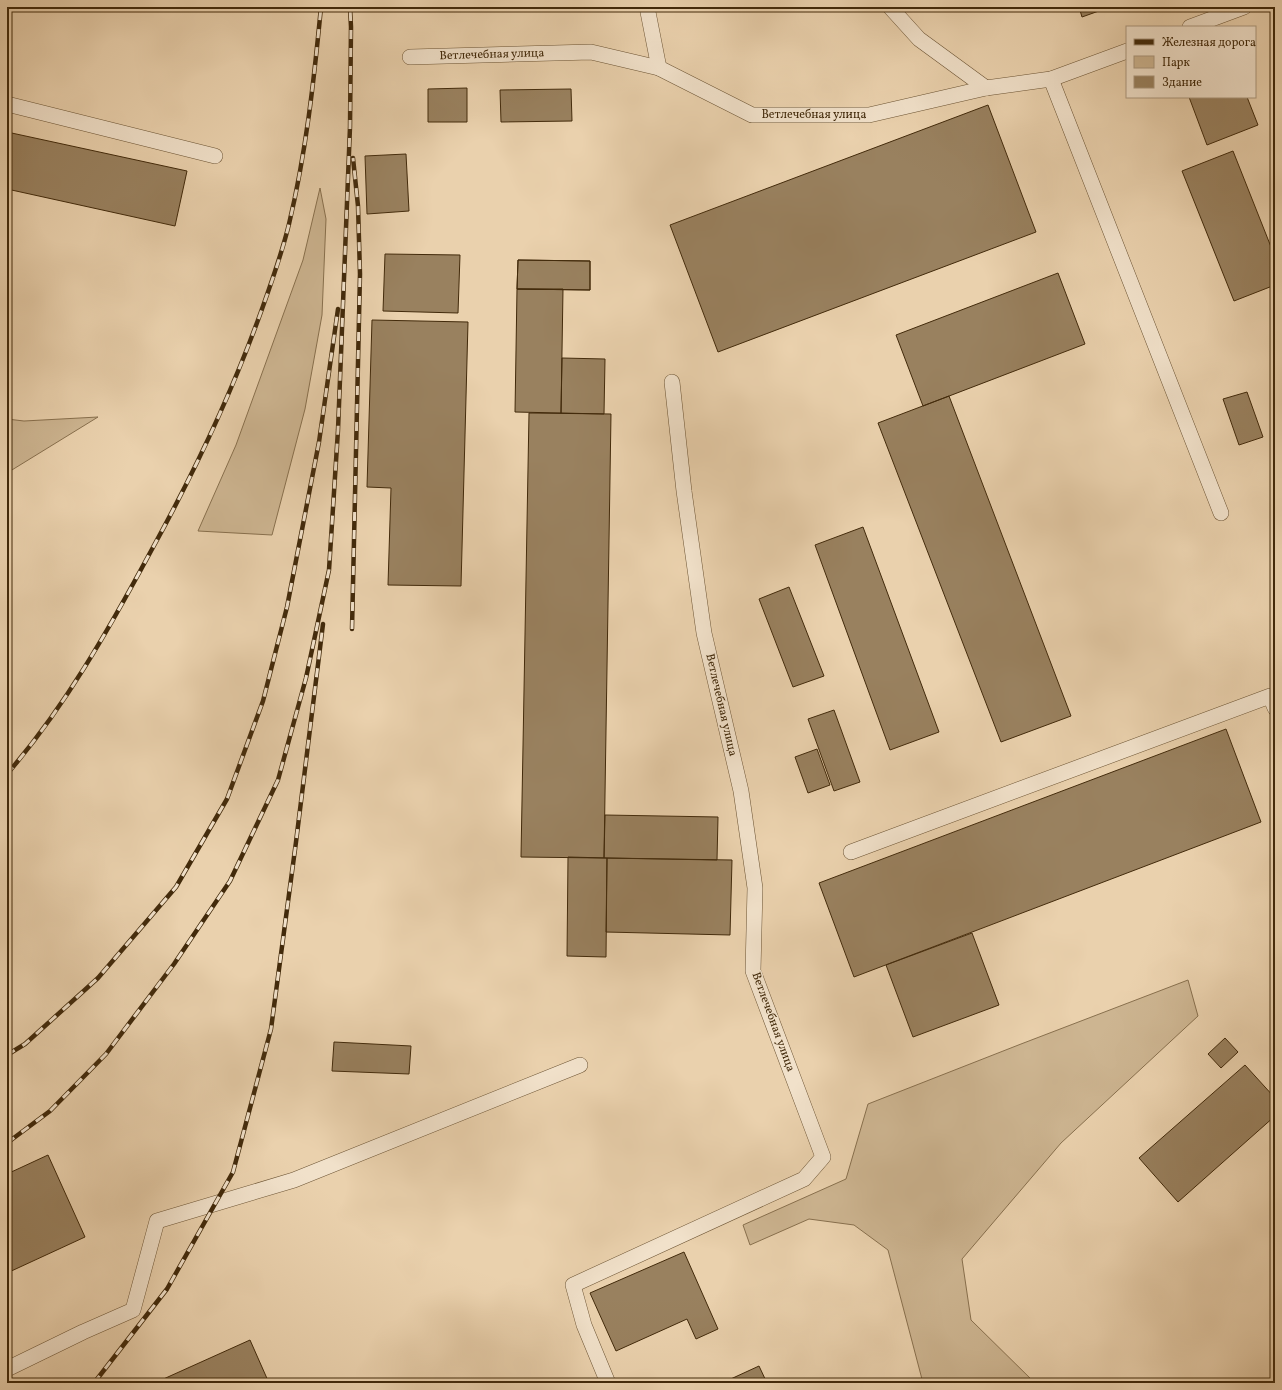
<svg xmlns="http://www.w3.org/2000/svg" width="1282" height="1390" font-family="Vollkorn,serif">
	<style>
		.green { fill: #cdb591; stroke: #88704e }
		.building { fill: #99815f; stroke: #422a0b }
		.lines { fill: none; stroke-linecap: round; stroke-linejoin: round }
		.lane-casing { stroke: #6c5434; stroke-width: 16 }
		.lane { stroke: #f1e1ca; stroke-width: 15 }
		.rail-casing { stroke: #422a0b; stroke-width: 4.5 }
		.rail { stroke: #f1e1ca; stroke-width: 3; stroke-dasharray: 9; stroke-linecap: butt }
		.labels { text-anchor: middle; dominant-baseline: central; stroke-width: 3; stroke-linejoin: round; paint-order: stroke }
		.street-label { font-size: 12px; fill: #422a0b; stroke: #f1e1ca }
	</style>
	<rect width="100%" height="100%" fill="#ead1ad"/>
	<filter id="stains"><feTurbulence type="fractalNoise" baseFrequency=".005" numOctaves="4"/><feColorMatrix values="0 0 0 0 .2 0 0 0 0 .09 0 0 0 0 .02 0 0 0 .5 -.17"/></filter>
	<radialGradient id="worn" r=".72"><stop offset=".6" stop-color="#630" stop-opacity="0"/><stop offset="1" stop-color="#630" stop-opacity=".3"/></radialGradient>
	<path class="green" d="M320 188 326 219 322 315 305 409 272 535 198 531 236 445 303 260Z
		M98 417 7 473V419L24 421Z
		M1188 980 1198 1016 1061 1143 962 1259 971 1320 1035 1383H923L888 1250 854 1225 809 1219 750 1245 743 1225 846 1179 868 1104 1021 1044Z"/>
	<path class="building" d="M1079 7H1110L1082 17Z
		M467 88V122H428V89Z
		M571 89 572 121 501 122 500 90Z
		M1189 97H1247L1258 125 1207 145Z
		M988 105 1036 232 718 352 670 225Z
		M7 132 187 171 175 226 7 189Z
		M1233 151 1275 257V285L1234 301 1182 171Z
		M406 154 409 211 367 214 365 156Z
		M385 254 460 255 458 313 383 311Z
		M518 260 590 261V290L517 289Z
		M518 260 590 261V290L517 289Z
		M1058 273 1085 344 923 406 896 335Z
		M517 289H563L561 413 515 412Z
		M372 320 468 322 461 586 388 585 391 488 367 487Z
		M562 358 605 359 604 414 561 413Z
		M1247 392 1263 437 1239 445 1223 399Z
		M949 396 1071 716 1001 742 878 423Z
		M529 413 611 414 604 858 521 857Z
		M863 527 939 732 890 750 815 545Z
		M789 587 824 676 793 687 759 599Z
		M834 710 860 782 834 791 808 719Z
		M1226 729 1261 822 854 977 819 883Z
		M817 749 830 785 808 793 795 757Z
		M605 815 718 817 717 860 604 858Z
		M568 857 607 858 606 957 567 956Z
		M607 858 732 860 730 935 606 932Z
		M972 933 999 1005 913 1037 886 965Z
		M1225 1038 1238 1052 1221 1068 1208 1054Z
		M334 1042 411 1046 409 1074 332 1071Z
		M1245 1065 1275 1098V1116L1178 1202 1139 1158Z
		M48 1155 85 1237 7 1273V1174Z
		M684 1252 718 1329 696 1339 687 1319 616 1351 590 1293Z
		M250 1340 269 1383H160L159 1381Z
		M759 1366 767 1383H722Z"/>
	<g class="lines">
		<defs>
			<g id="lane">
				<path d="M647 7 659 68"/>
				<path d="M890 7 919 39 986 88"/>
				<path d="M1190 27 1244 7"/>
				<path id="s1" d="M410 57 591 52 659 68 752 115H869L986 88 1051 79 1127 51"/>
				<path d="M1051 79 1221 513"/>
				<path d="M7 104 215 156"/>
				<path d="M851 852 1270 696 1275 708"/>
				<path d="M7 1369 83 1332 133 1310 157 1221 294 1180 580 1065"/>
				<path d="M608 1383 584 1325 573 1285 804 1179 823 1157 753 971 755 888 741 791 704 633 684 491 672 382"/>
			</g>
		</defs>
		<use href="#lane" class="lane-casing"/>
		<use href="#lane" class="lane"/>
		<defs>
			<path id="rail" d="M352 629 360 274 358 206 353 158
				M7 774C65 707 109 629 151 551 194 473 232 393 262 309 272 281 282 253 289 224 306 153 314 80 321 7
				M7 1055 25 1044 98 978 176 887 227 799 263 701 287 607 319 442 338 309
				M7 1143 50 1111 106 1054 174 964 230 881 278 780 306 678 329 570 338 430 350 127 351 27 350 7
				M94 1383 167 1289 233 1172 271 1029 296 842 323 624"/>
		</defs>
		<use href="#rail" class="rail-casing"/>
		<use href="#rail" class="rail"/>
	</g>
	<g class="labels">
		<g class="street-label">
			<text stroke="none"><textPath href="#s1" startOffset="82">Ветлечебная улица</textPath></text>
			<text stroke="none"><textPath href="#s1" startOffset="417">Ветлечебная улица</textPath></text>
			<text transform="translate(721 705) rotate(77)">Ветлечебная улица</text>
			<text transform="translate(773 1022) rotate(70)">Ветлечебная улица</text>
		</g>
	</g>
	<rect width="1282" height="1390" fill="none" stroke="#ead1ad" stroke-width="24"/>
	<rect x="8" y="8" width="1266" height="1374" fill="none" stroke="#422a0b" stroke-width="2"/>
	<rect x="12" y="12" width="1258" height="1366" fill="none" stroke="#422a0b"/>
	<rect x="1126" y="26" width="130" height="72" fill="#f1e1ca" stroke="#ab987e"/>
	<rect x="1134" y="39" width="20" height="6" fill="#422a0b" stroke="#ab987e"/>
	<text x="1162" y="46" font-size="12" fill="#422a0b">Железная дорога</text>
	<rect x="1134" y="56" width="20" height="12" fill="#cdb591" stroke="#ab987e"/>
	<text x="1162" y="66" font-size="12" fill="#422a0b">Парк</text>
	<rect x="1134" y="76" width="20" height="12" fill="#99815f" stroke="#ab987e"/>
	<text x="1162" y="86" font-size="12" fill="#422a0b">Здание</text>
	<rect width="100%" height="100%" filter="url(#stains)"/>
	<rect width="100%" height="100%" fill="url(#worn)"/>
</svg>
